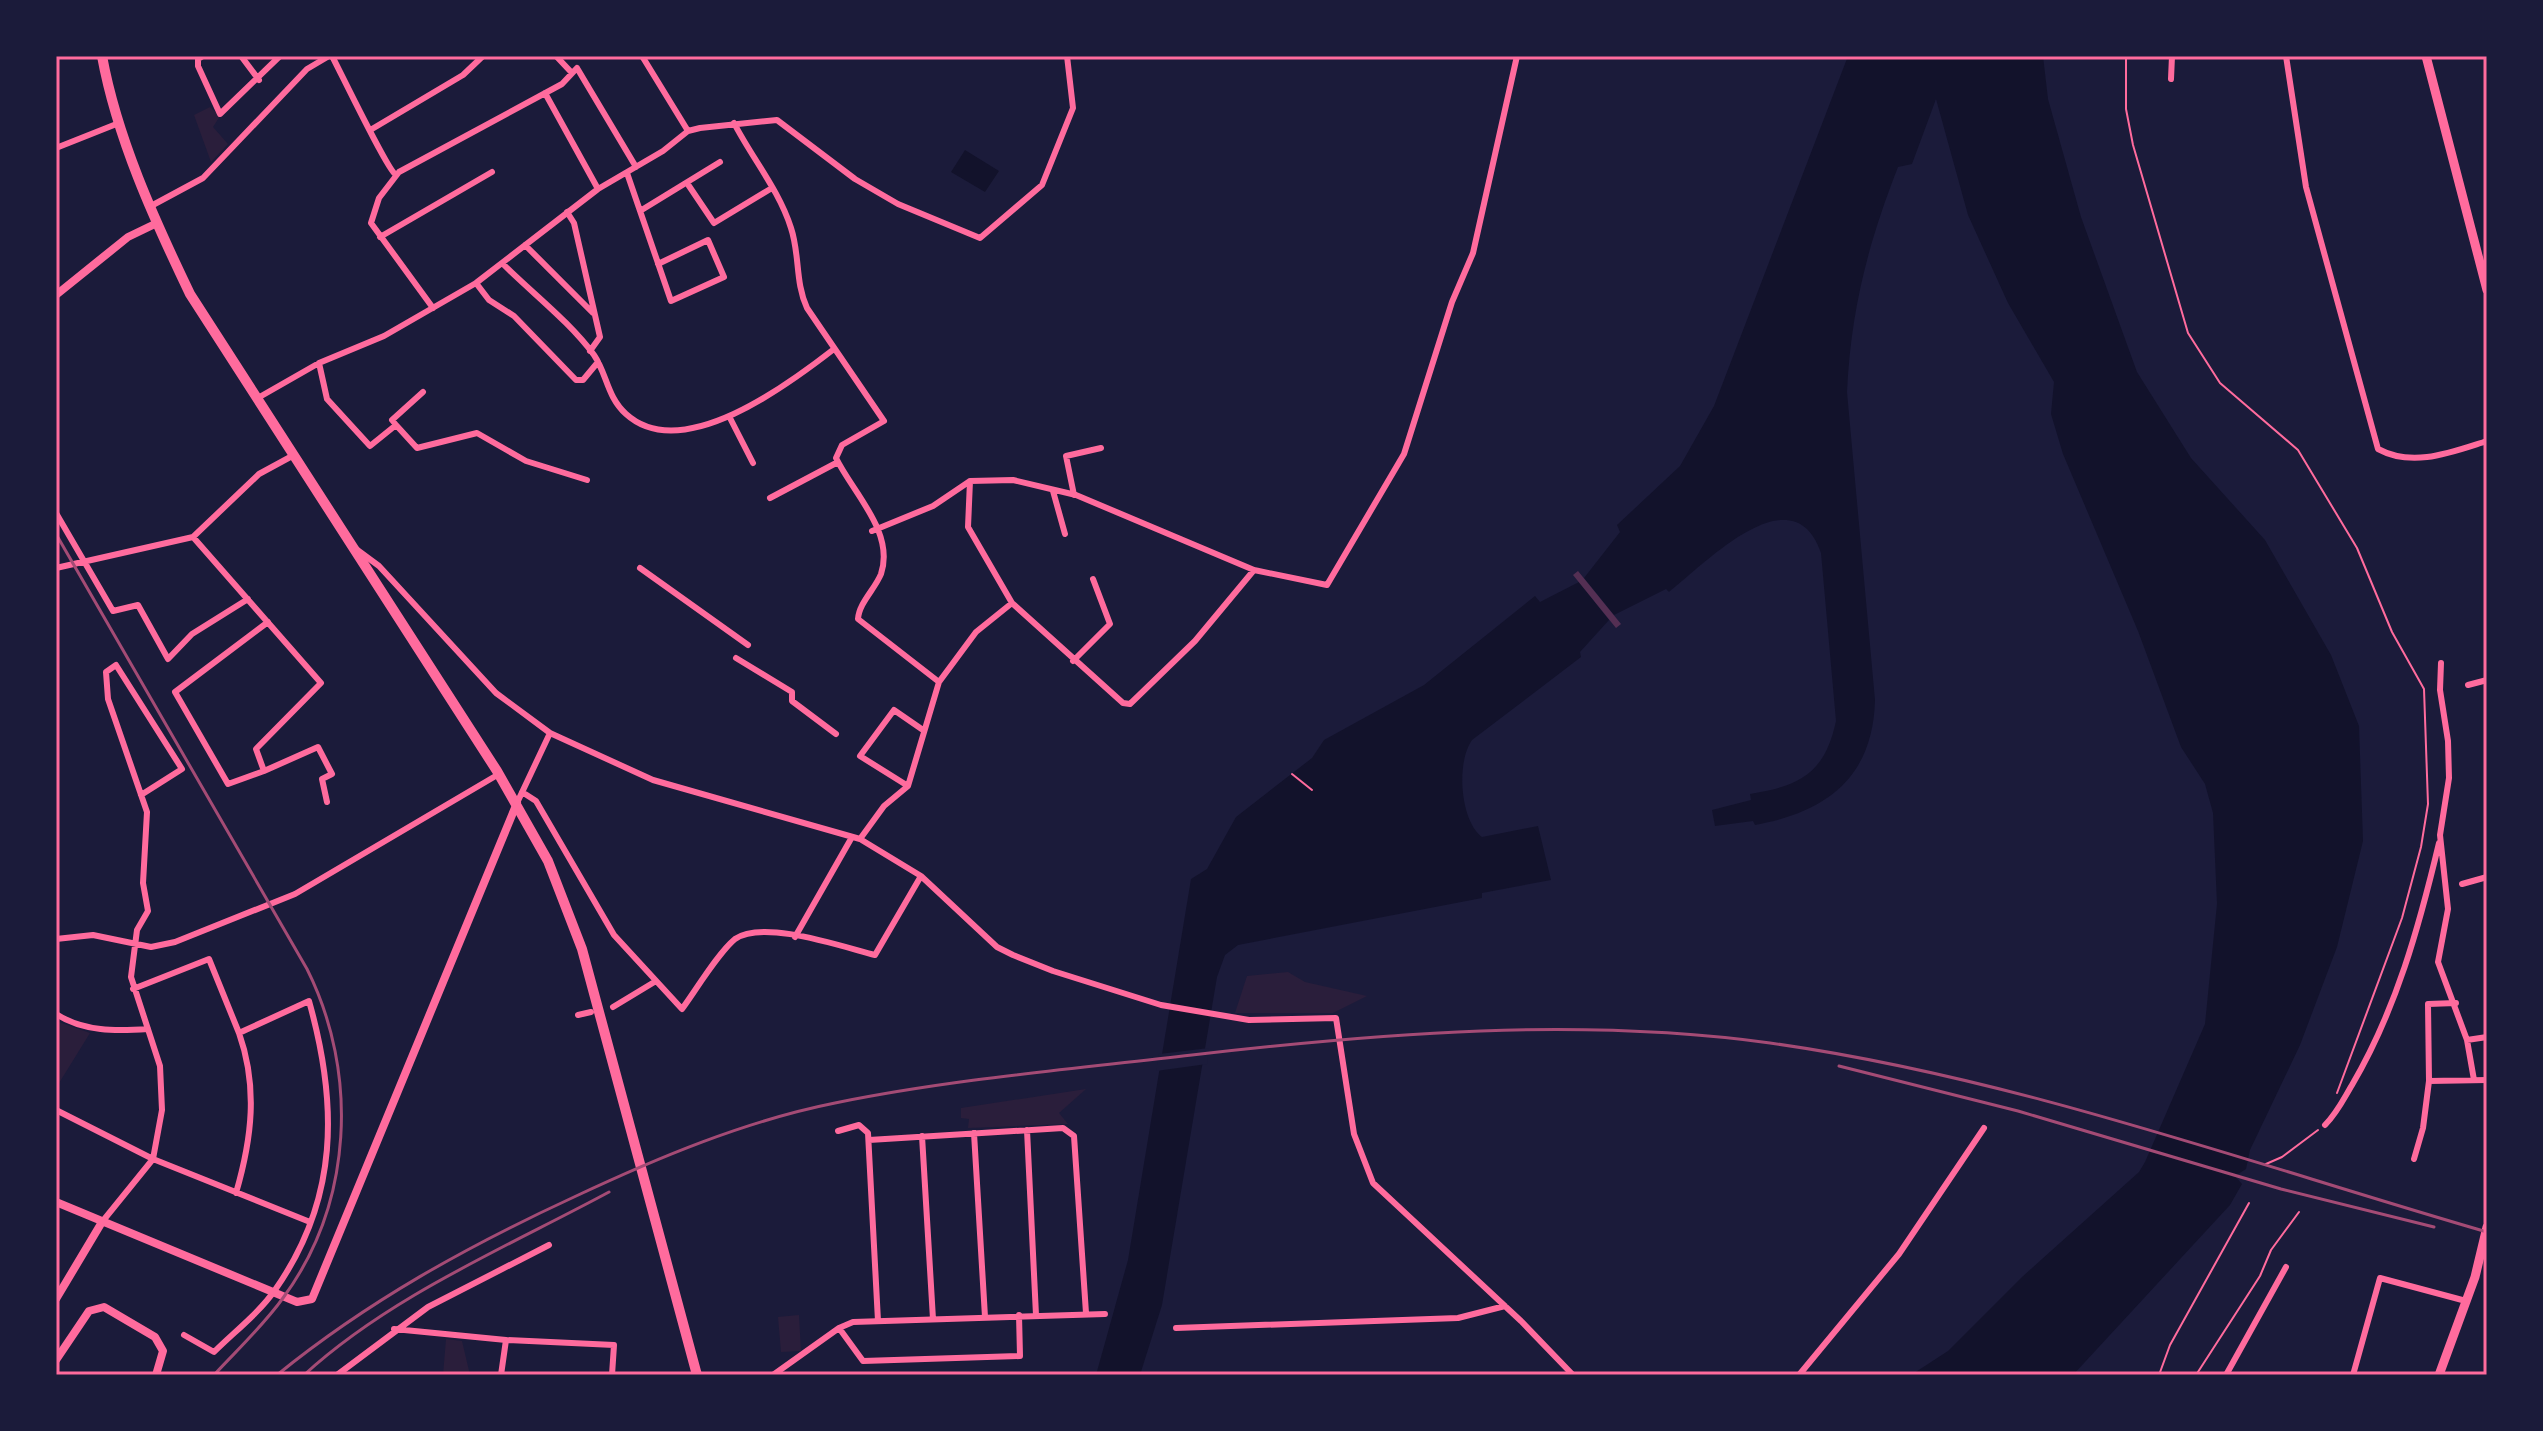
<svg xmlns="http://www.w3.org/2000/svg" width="2543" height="1431" font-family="'Titillium Web',sans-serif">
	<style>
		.green { fill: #2a1e3b }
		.water { fill: #12122b }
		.pier { fill: #1b1b3a }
		.building { fill: #542f53 }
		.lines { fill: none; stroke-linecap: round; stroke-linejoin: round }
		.path { stroke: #ff6b9d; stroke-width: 2 }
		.minor { stroke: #ff6b9d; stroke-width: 6 }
		.tertiary { stroke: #ff6b9d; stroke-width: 8 }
		.secondary { stroke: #ff6b9d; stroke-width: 9 }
		.primary { stroke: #ff6b9d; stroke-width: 10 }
		.rail { stroke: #a44b75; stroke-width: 3 }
		.neatline { fill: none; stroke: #ff6b9d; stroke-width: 3 }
	</style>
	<rect width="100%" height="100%" fill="#1b1b3a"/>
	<path class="green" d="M210 107 220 116 213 127 228 144 211 162 194 115Z
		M1288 972 1305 982 1367 996 1333 1013H1235L1247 976Z
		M56 1021 90 1033 56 1088Z
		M1086 1089 1059 1113 1068 1124 968 1128 969 1119 961 1118V1108Z
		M799 1315 801 1351 781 1352 778 1317Z
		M446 1339 462 1341 470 1375H443Z"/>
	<path class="water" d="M1848 56H2043L2048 99 2081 217 2137 372 2191 458 2265 540 2331 655 2359 726 2363 841 2337 947 2300 1045 2250 1150 2246 1169 2235 1176 2242 1184 2230 1205 2073 1375H1911L1948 1351 2022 1277 2139 1172 2145 1162 2205 1024 2217 904 2213 813 2205 784 2181 747 2138 631 2063 454 2051 414 2054 382 2008 303 1968 215 1936 99 1912 164 1898 167C1868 244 1851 309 1847 392L1875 700C1873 777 1827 812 1755 825L1753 821 1715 826 1712 810 1751 800 1750 794C1800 786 1825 773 1836 721L1821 553C1793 471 1705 564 1669 592L1666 589 1614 615 1584 578 1620 532 1617 525 1680 466 1714 406Z
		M965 150 999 171 985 192 951 172Z
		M1579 582 1609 620 1580 652 1581 657 1472 740C1456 763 1460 820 1482 837L1538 826 1551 880 1482 893V898L1238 945 1225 955 1217 977 1162 1305 1140 1375H1096L1128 1260 1191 879 1207 869 1236 817 1312 758 1324 740 1424 685 1535 596 1540 602Z"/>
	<path class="pier" d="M1209 1048 1207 1064 1156 1071 1159 1054Z"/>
	<path class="building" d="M1578 571 1621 624 1616 628 1573 575Z"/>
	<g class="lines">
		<path class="path" d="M2126 56V109L2133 145 2188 333 2220 383 2298 450 2357 548 2392 632 2424 689 2428 804 2421 847 2402 918 2337 1093
			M1292 774 1312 790
			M2266 1164 2282 1157 2318 1130
			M2159 1375 2170 1345 2249 1203
			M2196 1375 2260 1276 2271 1250 2299 1212"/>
		<path class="minor" d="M203 56 198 59V66L220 114 280 56
			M241 56 259 80
			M332 56C341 73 388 171 396 175
			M556 56 572 73
			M642 56 688 131
			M2286 56 2306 187 2378 449C2413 468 2452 452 2487 441
			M2171 79 2172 56
			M545 93 598 189
			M734 123C752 158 779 190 791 228 800 255 795 282 807 308L884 421 842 445 836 458C853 493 895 532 881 574 875 589 859 603 858 619L939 682
			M372 129 463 75 483 56
			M56 148 119 123
			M627 173 671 301 724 277 708 240 658 264
			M687 183 714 223 772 188
			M151 206 203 178 307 69 329 56
			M640 211 720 162
			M567 212 574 223 600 337 590 351
			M380 237 492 172
			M525 245 593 313
			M503 264C532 293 570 322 594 355 607 374 607 397 626 414 682 465 789 384 834 349
			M476 283 489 300 514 316 576 380H583L598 362
			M433 308 371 223 379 198 399 172 562 84 577 68 636 167
			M319 363 327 399 370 446 396 425 417 448 477 433 526 461 587 480
			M256 399 319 363 384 336 476 283 598 189 663 151 688 131 700 128 777 120 855 179 898 204 980 238 1042 185 1073 108 1067 56
			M730 418 753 463
			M396 425 392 420 423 392
			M970 481 968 527 1012 603 1123 703 1130 704 1195 641 1254 570
			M1053 491 1065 534
			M1074 495 1066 456 1101 448
			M770 498 838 462
			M56 513 113 611 138 605 168 659 192 634 248 599
			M872 531 933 506 970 481 1013 480 1076 495 1254 570 1327 585 1404 454 1452 302 1473 253 1517 56
			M193 537 321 683 256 749 264 771 228 784 175 692 268 622
			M356 549 379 566 496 693 550 733 653 780 860 839 921 876 997 947 1013 955 1053 971 1161 1005 1249 1020 1336 1018 1354 1134 1373 1183 1521 1321 1573 1375
			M56 568 193 537 259 474 294 455
			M640 568 748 645
			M736 658 792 692V701L836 734
			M1073 661 1110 624 1093 579
			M2441 663 2440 690 2448 741 2449 778 2440 835 2448 909 2438 962 2467 1040 2487 1037
			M2468 685 2487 680
			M264 771 318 747 332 774 322 779 327 802
			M908 786 860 756 894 710 923 730
			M522 792 536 801 614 935 682 1009C696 990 718 953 735 939 763 919 843 947 875 955L921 876
			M517 803 550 733
			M860 839 884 806 908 786 939 682 976 632 1012 603
			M2462 884 2487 877
			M795 937 852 837
			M56 939 93 935 151 947 175 942 295 894 499 774
			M133 989 209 959 239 1033 309 1001C338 1104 339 1199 275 1290 259 1313 234 1332 214 1352L184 1335
			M613 1007 656 981
			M56 1014C84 1032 116 1031 148 1029
			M578 1015 591 1012
			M2467 1040 2474 1080
			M2429 1081 2428 1004 2456 1003
			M56 1110 153 1159 310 1222
			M2325 1125C2337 1113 2343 1100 2352 1085 2396 1010 2419 927 2439 843
			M1027 1130 1036 1315
			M838 1131 859 1125 868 1133 878 1321
			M974 1133 985 1317
			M922 1136 933 1319
			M869 1140 1063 1128 1074 1136 1086 1313
			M2414 1159 2423 1128 2429 1081 2487 1080
			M236 1193C252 1138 258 1087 239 1033
			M102 1222 153 1159 162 1110 160 1066 131 977 137 930 148 911 143 883 147 812 108 699 106 672 116 665 182 769 141 795
			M839 1328 863 1361 1020 1356 1019 1315
			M1176 1328 1458 1318 1505 1306
			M394 1329 506 1340 501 1375
			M506 1340 614 1345 612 1375
			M337 1375 428 1307 549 1245
			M773 1375 839 1328 853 1322 1105 1314
			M1799 1375 1899 1254 1984 1128
			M2226 1375 2286 1267
			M2353 1375 2380 1278 2466 1301"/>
		<path class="tertiary" d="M56 295 128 237 157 223
			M56 1202 297 1302 312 1299 517 803
			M56 1299 102 1222
			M56 1360 89 1311 104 1307 155 1337 163 1351 156 1375"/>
		<path class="secondary" d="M2426 56 2487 290
			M2439 1375 2475 1277 2487 1227"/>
		<path class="primary" d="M102 56C117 138 154 219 190 294L497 771 548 861 582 949 697 1375"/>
		<path class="rail" d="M56 534 307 969C359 1073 353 1203 283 1298 263 1326 237 1350 214 1375
			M1839 1066 2018 1111 2281 1189 2434 1227
			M277 1375C368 1301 468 1246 574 1197 657 1158 745 1121 835 1103 953 1079 1073 1069 1192 1055 1383 1033 1578 1017 1770 1043 2013 1077 2252 1164 2487 1232
			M304 1375C390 1296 507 1247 609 1192"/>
	</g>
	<rect width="2543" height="1431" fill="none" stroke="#1b1b3a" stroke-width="116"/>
	<rect x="58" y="58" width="2427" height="1315" class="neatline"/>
</svg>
